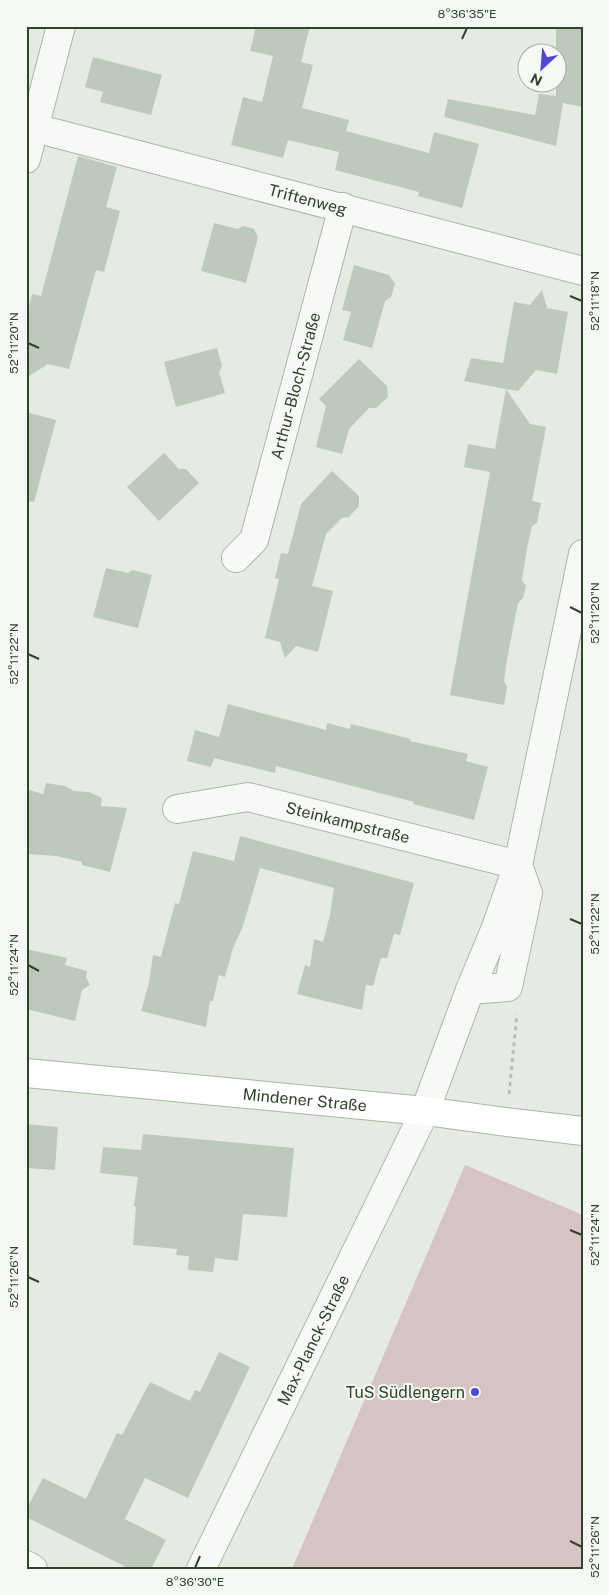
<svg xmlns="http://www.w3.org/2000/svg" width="609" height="1595" font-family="'Public Sans',sans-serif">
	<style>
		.green { fill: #d6c4c5 }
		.building { fill: #bdc9ba }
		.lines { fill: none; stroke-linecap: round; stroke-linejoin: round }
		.minor-casing { stroke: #abb6a8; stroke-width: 30 }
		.major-casing { stroke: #a6b8a2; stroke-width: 30 }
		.path { stroke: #b7bfb5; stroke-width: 3; stroke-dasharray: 4 4; stroke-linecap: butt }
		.minor { stroke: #f7f9f6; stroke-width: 28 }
		.major { stroke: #fff; stroke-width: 28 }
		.ticks { fill: none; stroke: #2f442a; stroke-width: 2 }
		.poi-dot { fill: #4d47d2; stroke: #f4f9f3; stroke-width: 2 }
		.labels { text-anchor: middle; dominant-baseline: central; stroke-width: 4; stroke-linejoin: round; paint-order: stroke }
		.street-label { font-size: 16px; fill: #2f442a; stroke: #f4f9f3 }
		.poi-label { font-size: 16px; fill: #2f442a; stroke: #f4f9f3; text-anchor: end }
		.neatline { fill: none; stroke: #2f442a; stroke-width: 2 }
		.ticks-label { font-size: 12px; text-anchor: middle; fill: #2f442a }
	</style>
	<rect width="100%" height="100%" fill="#e5ebe3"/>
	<path class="green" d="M465 1165 583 1215V1569H292Z"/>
	<path class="building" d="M256 26H310L301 62 313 65 302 108 349 120 346 131 429 153 434 132 479 144 462 208 418 196 419 192 335 170 339 152 288 140 283 158 231 145 243 97 262 102 273 56 250 51Z
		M556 26H583V107L563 103 556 146 444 117 448 99 535 115 539 94 556 96Z
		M93 57 162 75 151 115 100 102 103 92 85 87Z
		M78 156 117 167 106 207 120 211 104 272 96 270 69 369 48 364 26 378V316L32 294 41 296Z
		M214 223 238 229 243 226 254 229 258 237 246 283 201 271Z
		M354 265 389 275 395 284 391 297 385 301 372 348 343 340 351 312 342 310Z
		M542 290 547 308 568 312 557 374 536 370 518 391 506 389 530 424 546 427 532 501 541 503 537 523 532 526 527 548 522 580 526 586 523 598 518 603 507 659 504 681 507 687 504 705 450 695 490 472 464 467 468 444 495 449 506 389 464 381 471 358 503 363 514 302 530 305Z
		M217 348 222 366 219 372 225 393 176 407 164 362Z
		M359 359 387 386 388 397 376 408H369L349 429 342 454 316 447 326 406 319 399Z
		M26 412 56 420 34 502 26 501Z
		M164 453 179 469H186L199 483 159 521 127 487Z
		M332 471 359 496V506L349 517 342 518 326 534 312 586 333 591 318 652 296 646 285 658 280 642 265 638 279 579 275 578 281 553 288 554 301 504Z
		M106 568 128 573 133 570 152 575 138 628 93 617Z
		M228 704 326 730 327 723 350 729 351 724 411 739 410 741 468 754 466 761 488 767 474 820 413 804 414 802 276 766 275 773 214 758 215 755 211 767 187 761 195 730 219 737Z
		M46 783 65 786 74 791 89 792 102 798 101 806 127 808 110 872 82 865V862L57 856 26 854V789L43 794Z
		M240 836 414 883 400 935 394 934 387 958H381L373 986 366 985 362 1010 297 994 305 965 310 967 314 939 323 942 330 915 334 888 260 868 243 926 233 948 225 977 219 975 213 1001H210L206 1027 141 1011 149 983 153 955 161 957 175 903 179 904 193 851 234 861Z
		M26 949 67 958 65 965 87 971 86 977 90 985 82 990 75 1021 26 1009Z
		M26 1124 58 1127 55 1170 26 1168Z
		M143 1134 294 1148 287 1217 243 1214 238 1261 215 1258 213 1272 188 1270 189 1256 176 1255 177 1249 133 1245 136 1207 134 1206 138 1177 100 1173 103 1147 141 1150Z
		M219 1352 250 1367 188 1498 145 1478 125 1519 166 1540 151 1569H130L26 1517V1510L43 1478 86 1499 117 1433 122 1435 150 1382 190 1401 195 1390 200 1392Z"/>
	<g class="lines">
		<defs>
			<g id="minor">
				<path id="s1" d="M35 128 583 271"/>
				<path d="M26 159 61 26"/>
				<path id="s2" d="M236 558 254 540 343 207"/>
				<path id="s3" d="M177 809 248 797 518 865 528 893 508 987 470 990"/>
				<path d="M26 1565 33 1569"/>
				<path id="s4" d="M201 1569 425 1111 470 990 495 930 518 865 583 554"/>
			</g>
			<g id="major">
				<path id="s5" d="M26 1073 425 1111 506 1122 583 1131"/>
			</g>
		</defs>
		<use href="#minor" class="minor-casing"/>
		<use href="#major" class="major-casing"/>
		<path class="path" d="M509 1094 517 1014"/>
		<use href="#minor" class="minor"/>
		<use href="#major" class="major"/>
	</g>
	<path class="ticks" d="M462 39 467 28M570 296 582 301M28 343 39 348M570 607 582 613M28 654 39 659M570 919 582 924M28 965 39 971M570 1230 582 1235M28 1277 39 1282M570 1541 582 1547M195 1568 200 1556"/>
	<circle class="poi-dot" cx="475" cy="1392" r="5"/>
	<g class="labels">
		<g class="street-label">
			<text stroke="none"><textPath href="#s1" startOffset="282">Triftenweg</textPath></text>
			<text stroke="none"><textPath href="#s2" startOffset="185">Arthur-Bloch-Straße</textPath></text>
			<text stroke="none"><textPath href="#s3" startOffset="175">Steinkampstraße</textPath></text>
			<text stroke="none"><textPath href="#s5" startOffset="280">Mindener Straße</textPath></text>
			<text stroke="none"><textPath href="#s4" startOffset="255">Max-Planck-Straße</textPath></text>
		</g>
		<g class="poi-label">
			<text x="465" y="1392">TuS Südlengern</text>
		</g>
	</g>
	<rect width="609" height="1595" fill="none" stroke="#f4f9f3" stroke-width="55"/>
	<g transform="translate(542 68) rotate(206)"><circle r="24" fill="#f4f9f3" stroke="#a5b1a3"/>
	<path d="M0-4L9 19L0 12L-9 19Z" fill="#4d47d2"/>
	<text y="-8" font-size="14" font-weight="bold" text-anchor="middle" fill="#2f442a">N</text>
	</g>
	<rect x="28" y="28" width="554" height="1540" class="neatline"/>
	<g class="ticks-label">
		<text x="467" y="18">8°36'35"E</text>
		<text transform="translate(595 301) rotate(-90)" y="4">52°11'18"N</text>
		<text transform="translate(14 343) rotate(-90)" y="4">52°11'20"N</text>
		<text transform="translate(595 613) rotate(-90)" y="4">52°11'20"N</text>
		<text transform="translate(14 654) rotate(-90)" y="4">52°11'22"N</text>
		<text transform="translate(595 924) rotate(-90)" y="4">52°11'22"N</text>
		<text transform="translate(14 965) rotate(-90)" y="4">52°11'24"N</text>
		<text transform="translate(595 1235) rotate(-90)" y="4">52°11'24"N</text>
		<text transform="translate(14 1277) rotate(-90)" y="4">52°11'26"N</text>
		<text transform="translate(595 1547) rotate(-90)" y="4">52°11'26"N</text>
		<text x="195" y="1586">8°36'30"E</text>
	</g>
</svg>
